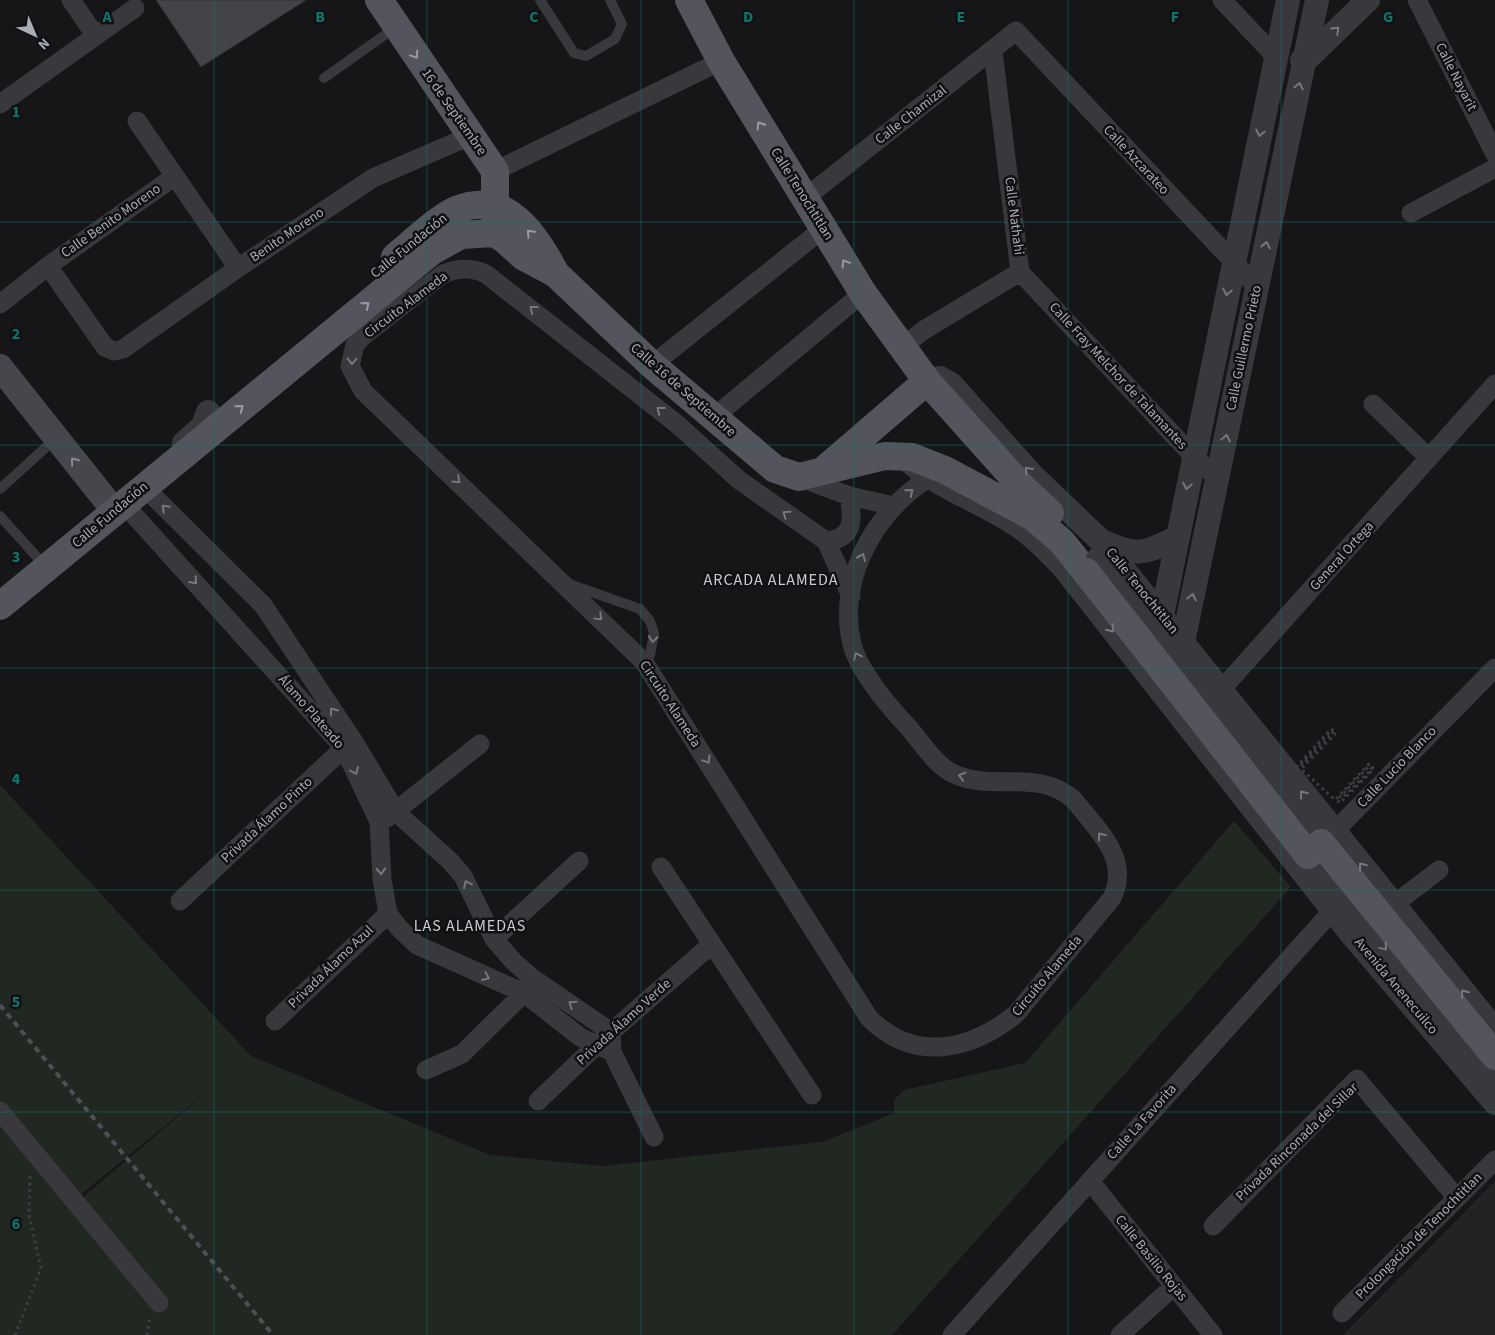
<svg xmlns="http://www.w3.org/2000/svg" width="1495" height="1335" font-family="'Source Sans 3',sans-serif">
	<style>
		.built { fill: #232225 }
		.green { fill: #212822; fill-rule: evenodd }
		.building { fill: #434348; stroke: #313134 }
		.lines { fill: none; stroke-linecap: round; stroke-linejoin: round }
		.path { stroke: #3e3f44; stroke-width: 3; stroke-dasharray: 2.5 4; stroke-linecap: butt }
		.service { stroke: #38383d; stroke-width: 10 }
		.minor { stroke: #38383d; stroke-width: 19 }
		.tertiary { stroke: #38383d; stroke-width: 24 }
		.secondary { stroke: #46474d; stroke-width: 26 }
		.primary { stroke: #54555c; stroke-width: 28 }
		.rail { stroke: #4f5056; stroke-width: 4; stroke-dasharray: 6 5; stroke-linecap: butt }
		.path-bridge { stroke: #3e3f44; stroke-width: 3; stroke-dasharray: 2.5 4; stroke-linecap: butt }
		.tertiary-bridge { stroke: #38383d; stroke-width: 24 }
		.primary-bridge { stroke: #54555c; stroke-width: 28 }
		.oneway { stroke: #767880 }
		.oneway2 { stroke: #989ba5 }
		.oneway3 { stroke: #868992 }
		.grid { fill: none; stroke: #0f766e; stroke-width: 1; stroke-opacity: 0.55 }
		.labels { text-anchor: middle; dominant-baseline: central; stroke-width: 5; stroke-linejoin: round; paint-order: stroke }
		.street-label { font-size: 14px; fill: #a9adb7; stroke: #111113 }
		.quarter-label { font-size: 16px; letter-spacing: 1px; fill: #caccd3; stroke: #111113 }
		.grid-label { font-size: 16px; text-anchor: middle; font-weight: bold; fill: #0f766e; stroke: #111113; stroke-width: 5; stroke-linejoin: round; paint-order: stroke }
	</style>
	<rect width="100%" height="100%" fill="#161618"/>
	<path class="built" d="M1495 1181V1335H1343Z"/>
	<path class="green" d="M0 785 251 1056 490 1155 603 1166 822 1142 894 1113V1100L904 1090 1025 1063 1234 821 1291 887 892 1335H0ZM215 1085 75 1204 63 1209Z"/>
	<path class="building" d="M156 0H306L201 67Z"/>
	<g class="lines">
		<path class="path" d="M15 1335 41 1268 29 1215 30 1173
			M147 1335 150 1316"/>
		<path class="service" d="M540 0 574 53 586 56 615 39 622 24 610 0
			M324 78 396 27
			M0 489 55 439
			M0 516 37 557
			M569 584 640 609 650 621 654 633 650 655 644 662"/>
		<path class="minor" d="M71 0 95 35
			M1222 0 1276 57
			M1417 0 1495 154
			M993 51 1020 272
			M0 104 135 8
			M137 121 238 268
			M495 171 721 61
			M805 198 1016 31 1257 287
			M1411 213 1495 168
			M48 266 105 347 114 351 123 349 238 268 373 178 470 136
			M1020 272 1194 457 1217 478
			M0 304 48 266 175 176
			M902 347 924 330 1020 272
			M652 365 824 228
			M1373 404 1429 458
			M714 417 863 293
			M799 477 849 496C853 518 855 539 826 541
			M144 487 263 605 354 742 396 812 450 861 463 876 494 939 513 961 531 977 611 1032 612 1052 654 1137
			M849 496 894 506
			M124 504 344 748 379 822 382 879 388 914 400 929 417 945 524 993 580 1037 612 1052
			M851 596 826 541 739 480 677 424 486 274C471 267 458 268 443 274L363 336 355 345 350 366 363 391 644 662 869 1018C914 1063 970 1051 1016 1014L1112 898C1131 858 1097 830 1074 800 1039 768 993 792 954 774 936 766 922 743 909 728 890 708 858 670 852 644 835 576 881 500 942 471
			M1212 700 1495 384
			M387 818 480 744
			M1326 840 1495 668
			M661 867 812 1095
			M180 901 344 748 353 742
			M1384 912 1439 870
			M494 939 579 861
			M275 1021 388 914
			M426 1070 462 1054 524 993 529 982
			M538 1101 602 1040 712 944
			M0 1111 159 1303
			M1090 1181 1213 1335
			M1213 1226 1357 1079 1456 1197
			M1342 1313 1495 1160
			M952 1335 1333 910
			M1120 1335 1174 1286"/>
		<path class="tertiary" d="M1302 60 1305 61 1368 0
			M927 381 940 378 951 384 1032 475 1100 540 1495 1030
			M184 443 203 426 208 412
			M911 463C944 490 985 503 1020 527 1037 539 1051 554 1065 569L1353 936 1495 1103
			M1102 541C1136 557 1145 554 1177 537
			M1160 625 1288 0
			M1179 652 1183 642 1317 0"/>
		<path class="secondary" d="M0 367 105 499"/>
		<path class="primary" d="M379 0 495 171V223
			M689 0 721 61 863 293 927 381 1020 485 1050 513
			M395 257C411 244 438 218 456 210 507 189 535 235 556 274
			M826 468 927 381
			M0 606 432 251 461 235 494 233 504 239 524 257 556 274 652 365 775 469 799 477 885 456 912 457 945 470 1033 517 1062 542 1086 572"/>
		<path class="rail" d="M0 1005 273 1335"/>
		<path class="path-bridge" d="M1301 764 1331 731 1333 733 1299 768 1297 766 1331 729 1336 733 1301 769 1335 800 1369 764 1374 769 1340 803 1337 800 1369 766 1372 769 1344 796"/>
		<path class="tertiary-bridge" d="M1098 559 1321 843
			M1308 855 1495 1080"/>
		<path class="primary-bridge" d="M1086 572 1308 855
			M1321 843 1495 1056"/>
	</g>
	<defs><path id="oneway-chevron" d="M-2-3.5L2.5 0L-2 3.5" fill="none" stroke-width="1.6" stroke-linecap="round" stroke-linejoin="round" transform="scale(1.25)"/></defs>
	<g class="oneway">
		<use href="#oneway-chevron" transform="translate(1336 30) rotate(-44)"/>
		<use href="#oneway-chevron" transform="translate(1299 86) rotate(-78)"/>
		<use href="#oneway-chevron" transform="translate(1260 133) rotate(102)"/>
		<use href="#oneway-chevron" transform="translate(1266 245) rotate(-78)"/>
		<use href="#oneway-chevron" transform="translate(1227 292) rotate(102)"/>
		<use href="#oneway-chevron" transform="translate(533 309) rotate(-142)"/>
		<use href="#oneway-chevron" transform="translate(352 361) rotate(91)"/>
		<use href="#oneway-chevron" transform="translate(660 410) rotate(-142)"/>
		<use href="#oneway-chevron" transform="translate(1226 438) rotate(-78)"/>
		<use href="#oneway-chevron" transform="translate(1028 470) rotate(-132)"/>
		<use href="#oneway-chevron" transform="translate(457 480) rotate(44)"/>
		<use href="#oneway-chevron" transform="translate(1187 486) rotate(101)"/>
		<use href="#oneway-chevron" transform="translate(910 492) rotate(-39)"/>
		<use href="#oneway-chevron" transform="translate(165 508) rotate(-135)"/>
		<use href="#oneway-chevron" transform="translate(786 514) rotate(-145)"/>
		<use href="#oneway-chevron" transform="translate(862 557) rotate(-66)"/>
		<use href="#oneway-chevron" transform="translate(194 581) rotate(48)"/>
		<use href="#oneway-chevron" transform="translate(1192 597) rotate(-78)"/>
		<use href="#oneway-chevron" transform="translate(599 617) rotate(44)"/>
		<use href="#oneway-chevron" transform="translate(1111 629) rotate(52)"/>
		<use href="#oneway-chevron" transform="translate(653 639) rotate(96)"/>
		<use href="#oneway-chevron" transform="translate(857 656) rotate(-115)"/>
		<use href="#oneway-chevron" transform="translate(333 711) rotate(-125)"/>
		<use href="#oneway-chevron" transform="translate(707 760) rotate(58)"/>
		<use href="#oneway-chevron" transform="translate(355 771) rotate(65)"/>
		<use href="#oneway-chevron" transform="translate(962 776) rotate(-164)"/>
		<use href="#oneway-chevron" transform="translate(1303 794) rotate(-128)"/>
		<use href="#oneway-chevron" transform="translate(1101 836) rotate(-128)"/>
		<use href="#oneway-chevron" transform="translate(1362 866) rotate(-129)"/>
		<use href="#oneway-chevron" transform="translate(381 871) rotate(87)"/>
		<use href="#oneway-chevron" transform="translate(467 884) rotate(-116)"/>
		<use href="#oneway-chevron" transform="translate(1384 947) rotate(50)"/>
		<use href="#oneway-chevron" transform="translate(486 977) rotate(23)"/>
		<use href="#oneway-chevron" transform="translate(1464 993) rotate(-129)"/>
		<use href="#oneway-chevron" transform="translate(572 1004) rotate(-146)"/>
	</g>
	<g class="oneway2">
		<use href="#oneway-chevron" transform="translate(415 55) rotate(56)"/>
		<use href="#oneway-chevron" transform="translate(760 125) rotate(-122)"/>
		<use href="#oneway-chevron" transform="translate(530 233) rotate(-133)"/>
		<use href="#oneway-chevron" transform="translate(845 263) rotate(-121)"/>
		<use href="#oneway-chevron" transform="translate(366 305) rotate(-39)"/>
		<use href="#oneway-chevron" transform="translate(240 408) rotate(-39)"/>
	</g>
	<use class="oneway3" href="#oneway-chevron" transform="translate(74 461) rotate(-128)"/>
	<path class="grid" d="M214 0V1335M427 0V1335M641 0V1335M854 0V1335M1068 0V1335M1281 0V1335M0 222H1495M0 445H1495M0 668H1495M0 890H1495M0 1112H1495"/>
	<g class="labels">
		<g class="street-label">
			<text transform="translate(1456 77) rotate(63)">Calle Nayarit</text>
			<text transform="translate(454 112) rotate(55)">16 de Septiembre</text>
			<text transform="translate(911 115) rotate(-38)">Calle Chamizal</text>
			<text transform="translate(1136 160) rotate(47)">Calle Azcarateo</text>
			<text transform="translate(802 194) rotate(58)">Calle Tenochtitlan</text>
			<text transform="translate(1014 216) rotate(83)">Calle Nathahi</text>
			<text transform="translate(111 221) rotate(-35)">Calle Benito Moreno</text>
			<text transform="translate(287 235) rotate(-34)">Benito Moreno</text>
			<text transform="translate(409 246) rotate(-39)">Calle Fundación</text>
			<text transform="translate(406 305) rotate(-37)">Circuito Alameda</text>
			<text transform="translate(1244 348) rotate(-78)">Calle Guillermo Prieto</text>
			<text transform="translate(1118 376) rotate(47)">Calle Fray Melchor de Talamantes</text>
			<text transform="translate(683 390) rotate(41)">Calle 16 de Septiembre</text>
			<text transform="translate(110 515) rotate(-40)">Calle Fundación</text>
			<text transform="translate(1342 556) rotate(-48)">General Ortega</text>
			<text transform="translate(1142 591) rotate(51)">Calle Tenochtitlan</text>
			<text transform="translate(670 704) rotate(57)">Circuito Alameda</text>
			<text transform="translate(311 712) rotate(49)">Álamo Plateado</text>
			<text transform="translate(1397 767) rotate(-46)">Calle Lucio Blanco</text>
			<text transform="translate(267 820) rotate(-43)">Privada Álamo Pinto</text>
			<text transform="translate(331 967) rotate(-44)">Privada Álamo Azul</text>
			<text transform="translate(1047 976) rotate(-50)">Circuito Alameda</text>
			<text transform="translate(1396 986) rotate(50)">Avenida Anenecuilco</text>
			<text transform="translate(624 1022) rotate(-42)">Privada Álamo Verde</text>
			<text transform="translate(1142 1122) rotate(-48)">Calle La Favorita</text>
			<text transform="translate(1297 1142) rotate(-44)">Privada Rinconada del Sillar</text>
			<text transform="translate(1419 1236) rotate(-45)">Prolongación de Tenochtitlan</text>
			<text transform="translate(1151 1258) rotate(51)">Calle Basilio Rojas</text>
		</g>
		<g class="quarter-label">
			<text x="771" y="580">ARCADA ALAMEDA</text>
			<text x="470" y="926">LAS ALAMEDAS</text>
		</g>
	</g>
	<g class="grid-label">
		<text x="107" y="22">A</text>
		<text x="320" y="22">B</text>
		<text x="534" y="22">C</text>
		<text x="748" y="22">D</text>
		<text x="961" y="22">E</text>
		<text x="1175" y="22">F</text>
		<text x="1388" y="22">G</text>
		<text x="16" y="117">1</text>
		<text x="16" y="339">2</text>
		<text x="16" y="562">3</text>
		<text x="16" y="784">4</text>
		<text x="16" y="1007">5</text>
		<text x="16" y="1229">6</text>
	</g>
	<g transform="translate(35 35) rotate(136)" stroke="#111113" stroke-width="4" paint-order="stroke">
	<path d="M0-4L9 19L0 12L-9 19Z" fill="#a9adb7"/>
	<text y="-8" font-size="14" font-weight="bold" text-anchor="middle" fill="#a9adb7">N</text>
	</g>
</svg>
